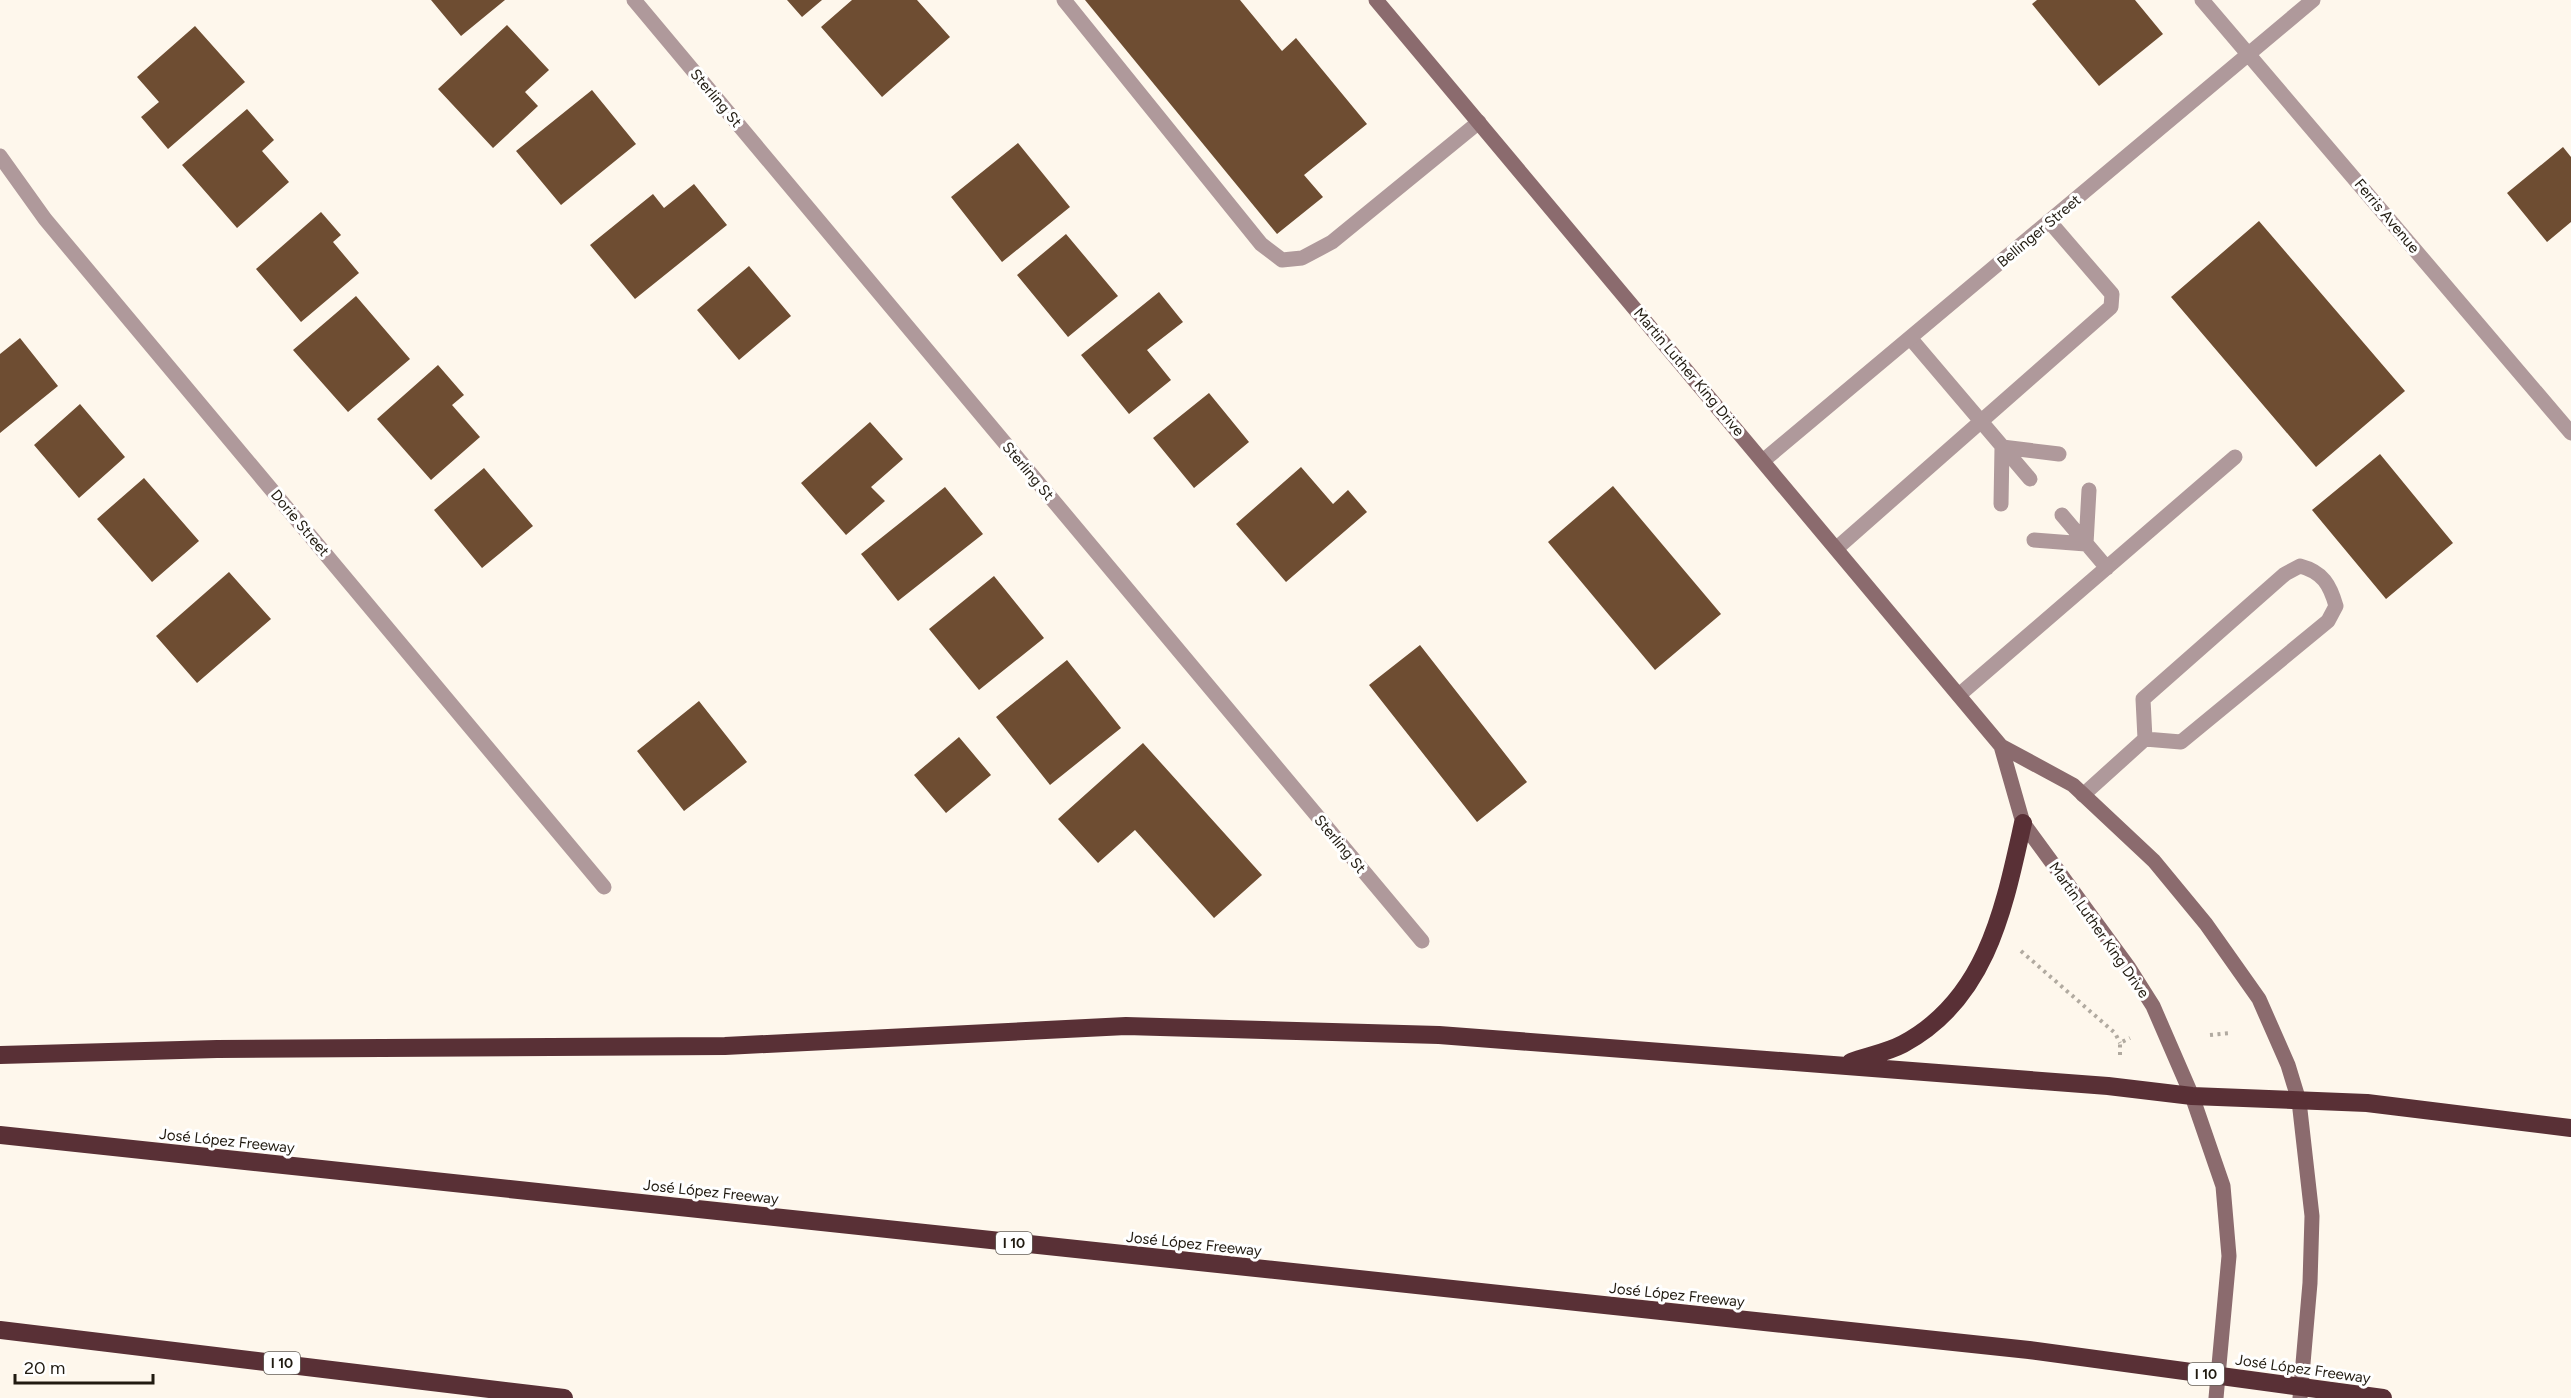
<svg xmlns="http://www.w3.org/2000/svg" width="2571" height="1398" font-family="Figtree,sans-serif">
	<style>
		.building { fill: #6e4d32 }
		.lines { fill: none; stroke-linecap: round; stroke-linejoin: round }
		.path { stroke: #b1aaa0; stroke-width: 4; stroke-dasharray: 3 4.5; stroke-linecap: butt }
		.lane { stroke: #af999b; stroke-width: 15 }
		.street { stroke: #af999b; stroke-width: 15 }
		.secondary { stroke: #8b6b6e; stroke-width: 15 }
		.highway { stroke: #593036; stroke-width: 18 }
		.labels { text-anchor: middle; dominant-baseline: central; stroke-width: 6; stroke-linejoin: round; paint-order: stroke }
		.shield { fill: #fff; stroke: #645f58; stroke-width: 1.5 }
		.shield-label { font-size: 14px; font-weight: bold; fill: #211b11 }
		.street-label { font-size: 15px; fill: #211b11; stroke: #fff }
	</style>
	<rect width="100%" height="100%" fill="#fef7ec"/>
	<path class="building" d="M431 0H505L461 36Z
		M787 0H822L802 17Z
		M852 0H917L950 37 882 97 821 27Z
		M1085 0H1240L1282 51 1296 38 1367 124 1304 175 1323 197 1277 234Z
		M2037 0H2135L2163 34 2099 86 2032 4Z
		M507 25 549 70 525 92 538 106 493 148 438 89Z
		M195 26 245 82 168 149 141 117 159 102 137 77Z
		M592 90 636 144 561 205 516 151Z
		M247 109 274 140 262 151 289 182 237 228 182 165Z
		M1018 143 1070 207 1002 262 951 197Z
		M2563 147 2571 157V222L2547 242 2507 193Z
		M694 184 727 225 635 299 590 245 653 194 664 208Z
		M321 212 341 235 333 242 359 273 301 322 256 269Z
		M2259 221 2405 391 2316 467 2171 297Z
		M1066 234 1118 296 1068 337 1017 275Z
		M749 266 791 316 739 360 697 310Z
		M1159 292 1183 322 1147 350 1171 380 1129 414 1081 355Z
		M356 296 410 359 348 412 293 350Z
		M20 338 58 386 0 433V354Z
		M438 365 464 395 452 405 480 437 431 480 377 419Z
		M1209 393 1249 442 1194 488 1153 438Z
		M80 404 125 457 79 498 34 445Z
		M870 422 903 459 871 487 885 501 846 535 801 483Z
		M2380 454 2453 543 2386 599 2312 510Z
		M1301 467 1333 504 1348 490 1367 512 1286 582 1236 524Z
		M484 468 533 526 482 568 434 510Z
		M144 478 199 541 152 582 97 519Z
		M1613 486 1721 614 1655 670 1548 542Z
		M945 487 983 534 898 601 861 554Z
		M229 572 271 619 197 683 156 636Z
		M994 576 1044 638 979 690 929 629Z
		M1420 645 1527 782 1477 822 1369 685Z
		M1067 660 1121 728 1050 785 996 717Z
		M699 701 747 762 684 811 637 751Z
		M959 737 991 775 946 813 914 775Z
		M1143 743 1262 875 1214 918 1135 830 1098 863 1058 819Z"/>
	<g class="lines">
		<path class="path" d="M2021 951 2115 1033 2120 1043
			M2210 1035 2231 1033
			M2120 1055V1043L2130 1038"/>
		<path class="lane" d="M1064 0 1261 244 1282 260 1302 258 1332 242 1479 122
			M1911 339 2030 479
			M2002 447 2059 454
			M2001 504 2002 447
			M2062 515 2107 568
			M2034 540 2086 544
			M2086 544 2089 490
			M1837 548 2111 307 2112 294 2049 221
			M1959 695 2235 457
			M2083 795 2145 739 2181 742 2328 621 2336 606C2330 585 2323 572 2300 566L2285 574 2143 699 2145 739"/>
		<path class="street" d="M634 0 1422 941
			M2202 0 2571 433
			M0 156 45 219 604 887
			M1764 460 2313 0"/>
		<path class="secondary" d="M1376 0 2001 746 2073 785 2154 861 2206 924 2259 999 2288 1065 2299 1101 2312 1216 2310 1283 2300 1398
			M2001 746 2023 823 2129 968 2153 1006 2192 1096 2223 1186 2229 1256 2216 1398"/>
		<path class="highway" d="M0 1055 217 1049 725 1046 1126 1026 1439 1035 2108 1086 2192 1096 2367 1103 2571 1128
			M1851 1062C1868 1056 1888 1052 1903 1044 1987 999 2004 908 2023 823
			M0 1135 2029 1350 2383 1398
			M0 1330 564 1398"/>
	</g>
	<g class="labels">
		<g class="shield">
			<rect x="996" y="1232" width="36" height="22" rx="4.5"/>
			<rect x="264" y="1352" width="36" height="22" rx="4.5"/>
			<rect x="2188" y="1363" width="36" height="22" rx="4.5"/>
		</g>
		<g class="shield-label">
			<text x="1014" y="1243">I 10</text>
			<text x="282" y="1363">I 10</text>
			<text x="2206" y="1374">I 10</text>
		</g>
		<g class="street-label">
			<text transform="translate(716 98) rotate(50)">Sterling St</text>
			<text transform="translate(2387 216) rotate(50)">Ferris Avenue</text>
			<text transform="translate(2039 231) rotate(-40)">Bellinger Street</text>
			<text transform="translate(1689 372) rotate(50)">Martin Luther King Drive</text>
			<text transform="translate(1028 471) rotate(50)">Sterling St</text>
			<text transform="translate(300 523) rotate(50)">Dorie Street</text>
			<text transform="translate(1340 844) rotate(50)">Sterling St</text>
			<text transform="translate(2099 930) rotate(55)">Martin Luther King Drive</text>
			<text transform="translate(227 1141) rotate(6)">José López Freeway</text>
			<text transform="translate(711 1192) rotate(6)">José López Freeway</text>
			<text transform="translate(1194 1244) rotate(6)">José López Freeway</text>
			<text transform="translate(1677 1295) rotate(6)">José López Freeway</text>
			<text transform="translate(2303 1369) rotate(8)">José López Freeway</text>
		</g>
	</g>
	<path d="M15 1374v9h138v-9" fill="none" stroke="#211b11" stroke-width="3"/>
	<text x="24" y="1374" font-size="18" fill="#211b11" stroke="#ffffff" stroke-width="4.5" paint-order="stroke">20 m</text>
</svg>
